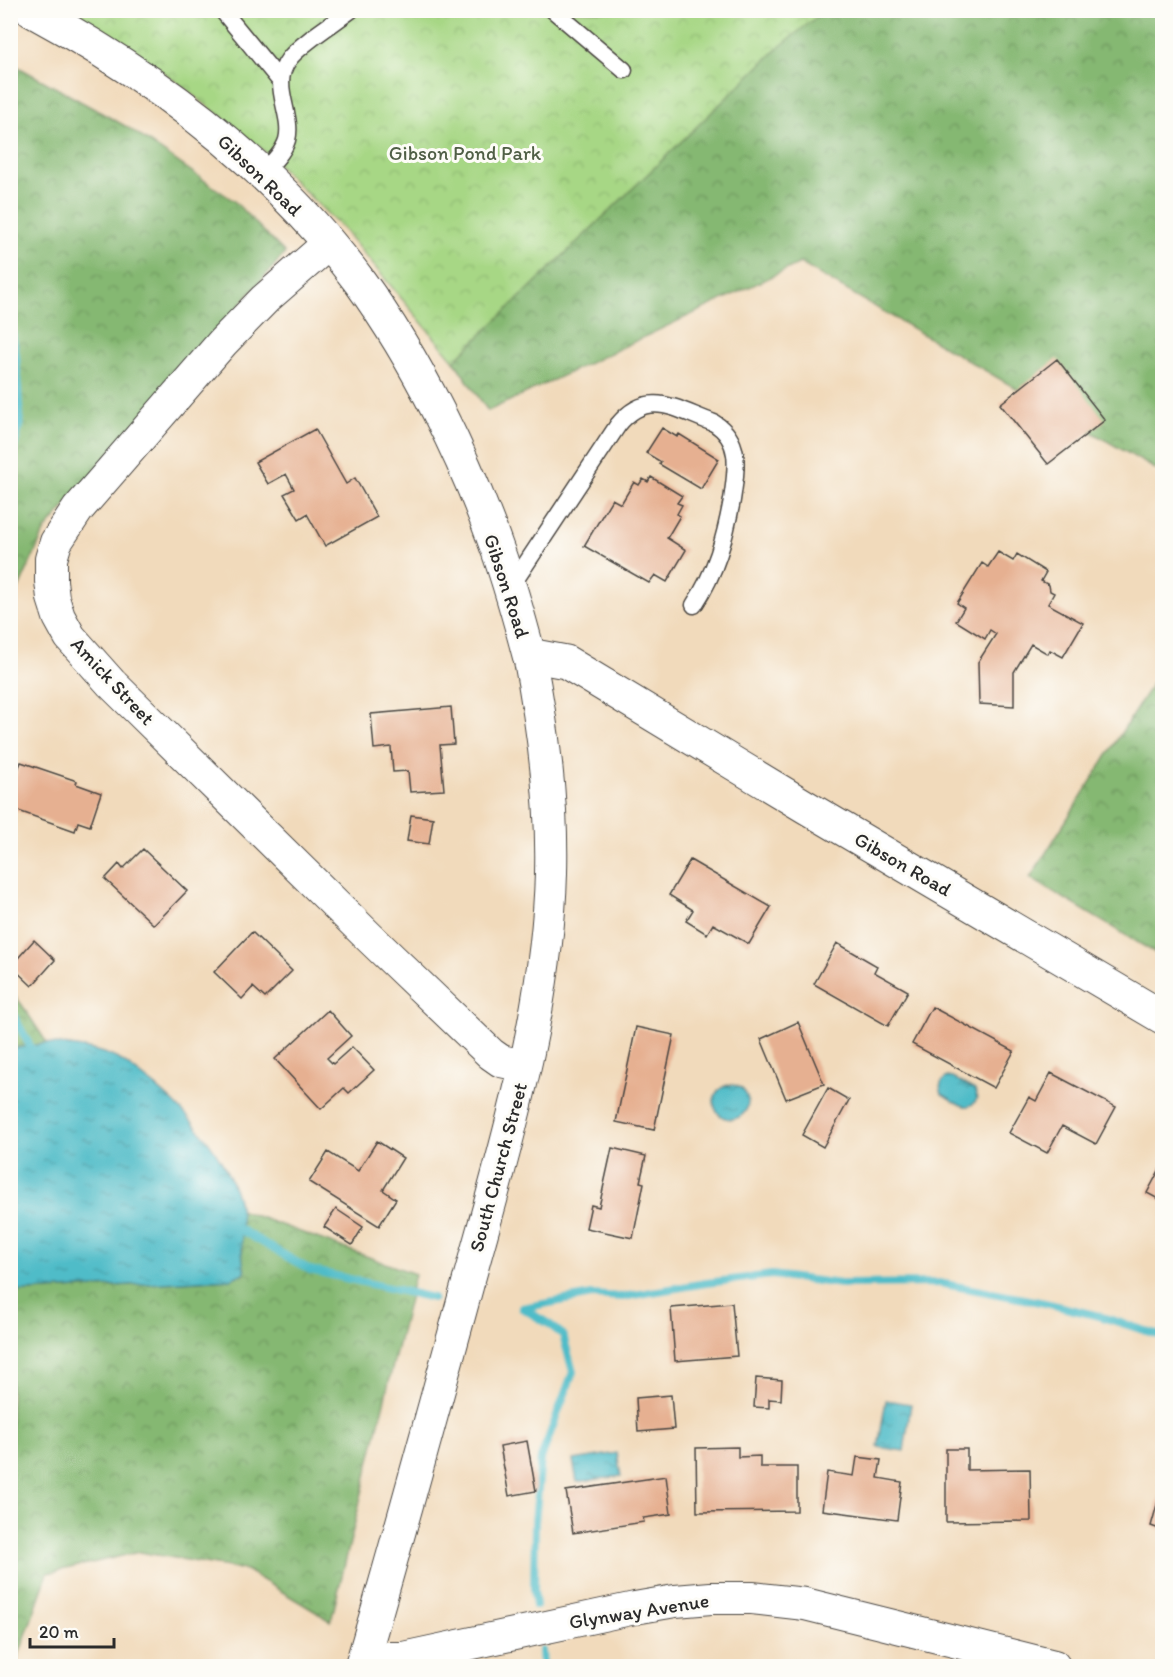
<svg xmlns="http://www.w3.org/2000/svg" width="1173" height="1677" font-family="Itim,sans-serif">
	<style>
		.forest { fill: url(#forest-crowns); stroke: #58724e; stroke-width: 1.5 }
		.park { fill: url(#park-crowns); stroke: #698158; stroke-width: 1.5 }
		.water { fill: url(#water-ripples); stroke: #3d747a; stroke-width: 1.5 }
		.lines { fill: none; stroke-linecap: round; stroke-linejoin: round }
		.stream { stroke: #4fbcc8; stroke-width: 8 }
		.building { fill: #e6b091 }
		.service-casing { stroke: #494541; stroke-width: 19 }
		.minor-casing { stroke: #494541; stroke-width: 34 }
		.tertiary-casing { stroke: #494541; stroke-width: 35 }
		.service { stroke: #fff; stroke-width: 16 }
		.minor { stroke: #fff; stroke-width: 32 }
		.tertiary { stroke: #fff; stroke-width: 33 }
		.labels { text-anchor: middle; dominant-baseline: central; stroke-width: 6; stroke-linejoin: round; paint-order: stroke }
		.park-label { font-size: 20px; fill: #505f46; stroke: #fdfcf7 }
		.street-label { font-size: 20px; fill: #2b2b2b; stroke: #fdfcf7 }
	</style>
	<defs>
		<pattern id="forest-crowns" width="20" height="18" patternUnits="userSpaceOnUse" patternTransform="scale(1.5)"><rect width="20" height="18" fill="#85b872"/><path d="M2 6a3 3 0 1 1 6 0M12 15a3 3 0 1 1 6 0" fill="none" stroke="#6d965e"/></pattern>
		<pattern id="park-crowns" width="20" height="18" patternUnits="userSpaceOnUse" patternTransform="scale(1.5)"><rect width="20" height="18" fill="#a7d785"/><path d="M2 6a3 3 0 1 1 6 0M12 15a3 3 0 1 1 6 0" fill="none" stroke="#90b973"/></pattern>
		<pattern id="water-ripples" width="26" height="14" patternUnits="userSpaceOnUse" patternTransform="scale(1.5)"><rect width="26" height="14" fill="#4fbcc8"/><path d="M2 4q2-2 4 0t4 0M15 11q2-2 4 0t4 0" fill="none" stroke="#4299a3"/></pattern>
	</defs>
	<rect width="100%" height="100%" fill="#fdfcf7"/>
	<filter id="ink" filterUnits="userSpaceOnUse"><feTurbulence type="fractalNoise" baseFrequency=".0167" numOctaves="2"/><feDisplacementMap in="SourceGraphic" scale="12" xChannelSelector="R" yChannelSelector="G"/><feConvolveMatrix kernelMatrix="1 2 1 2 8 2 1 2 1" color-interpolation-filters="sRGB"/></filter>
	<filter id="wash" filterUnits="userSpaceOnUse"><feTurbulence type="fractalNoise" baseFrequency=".008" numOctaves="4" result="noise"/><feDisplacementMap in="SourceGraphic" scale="24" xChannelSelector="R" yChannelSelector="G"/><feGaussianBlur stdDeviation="1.35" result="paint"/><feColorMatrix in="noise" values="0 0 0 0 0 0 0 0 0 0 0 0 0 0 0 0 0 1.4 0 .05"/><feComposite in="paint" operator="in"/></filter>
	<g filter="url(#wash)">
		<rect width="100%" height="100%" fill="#f1dabb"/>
		<path class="forest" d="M738 11H1162V473L800 263 488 411 454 361 778 48Z
			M11 63 127 127 234 201 285 253 45 530 11 606Z
			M1162 668V957L1030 878Z
			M10 990 22 1005 47 1043 11 1049Z
			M240 1210 415 1274 331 1621 246 1570 139 1552 48 1573 15 1666H11V1292L231 1279 245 1272 242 1260Z"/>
		<path class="park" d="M68 11H824L778 48 454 361 344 230 263 150 173 79Z"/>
		<path class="water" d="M47 1043C70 1046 97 1048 118 1059 125 1062 131 1068 137 1072 181 1104 229 1154 240 1209 244 1230 239 1251 245 1272L231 1279 11 1292V1049Z
			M947 1077 953 1078 975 1090 977 1099C968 1115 954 1100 942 1094 939 1086 940 1082 947 1077Z
			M714 1102a17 17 0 1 1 34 0a17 17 0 1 1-34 0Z
			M886 1400 911 1404 904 1451 878 1447Z
			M617 1453 621 1476 577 1482 573 1460Z"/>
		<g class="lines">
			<path class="stream" d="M10 325 16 355 20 424 10 461
				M10 1009 30 1046
				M241 1230 310 1270 433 1298
				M522 1308 592 1295 622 1297 706 1283 772 1275 841 1284 939 1283 1045 1303 1099 1316 1162 1336
				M522 1308 549 1324 563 1335 573 1372 541 1458 535 1522 534 1590 536 1606
				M542 1651 543 1666"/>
		</g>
		<g id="blocks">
			<path class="building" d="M1057 359 1105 420 1048 464 1000 404Z
				M662 428 677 437 679 434 719 459 701 489 659 464 661 462 646 453Z
				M315 429 346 484 355 478 377 517 325 546 307 514 299 519 284 494 294 489 286 474 268 484 255 462Z
				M651 477 682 496 677 503 682 505 677 514 680 516 667 538 686 550 667 582 655 575 649 583 584 546 612 499 621 504 634 482 639 485 643 479 648 482Z
				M998 552 1013 561 1017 554 1046 572 1041 581 1049 585 1050 591 1054 593 1048 604 1083 623 1063 657 1050 650 1048 654 1031 644 1014 672V706L979 704 978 662 996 634 990 630 985 639 956 621 964 608 957 603 982 563 988 567Z
				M451 707 454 744 440 745 444 790 410 792 408 771 393 772 391 747 374 749 371 714Z
				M21 762 77 781 76 784 101 793 90 826 78 822 75 831 10 808V790Z
				M411 815 433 818 429 844 407 841Z
				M143 849 187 891 154 925 105 879 119 864 123 869Z
				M690 860 771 907 749 944 713 924 707 934 686 921 693 910 669 895Z
				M252 932 292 971 265 998 253 987 242 999 214 972Z
				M34 940 55 960 32 986 11 966Z
				M837 943 877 966 874 972 908 991 888 1026 814 984Z
				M932 1007 1014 1051 994 1088 912 1044Z
				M328 1010 351 1036 327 1058 333 1064 352 1047 374 1070 349 1093 344 1088 321 1109 275 1059Z
				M798 1022 824 1084 786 1099 761 1039Z
				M636 1027 674 1035 654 1130 616 1122Z
				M1051 1073 1116 1107 1096 1144 1062 1126 1047 1153 1009 1133 1029 1097 1036 1101Z
				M828 1088 849 1100 823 1147 802 1135Z
				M377 1141 403 1158 383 1190 396 1199 379 1226 309 1182 328 1152 358 1171Z
				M612 1148 646 1156 640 1182 644 1183 633 1238 586 1228 591 1205 599 1207Z
				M1162 1165V1201L1147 1193Z
				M336 1209 363 1227 352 1245 324 1227Z
				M732 1303 737 1356 675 1361 671 1308Z
				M756 1378 782 1380 781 1400 769 1399V1408L754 1407Z
				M671 1395 674 1429 638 1432 636 1398Z
				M527 1441 536 1491 509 1496 500 1446Z
				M738 1447V1457L760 1456V1467H797V1511L697 1512 696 1448Z
				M946 1449H967V1470L1030 1469 1031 1521 946 1522Z
				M857 1457 881 1460 878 1478 902 1482 897 1520 822 1510 827 1472 854 1476Z
				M666 1476 671 1514 643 1518 644 1522 573 1533 566 1491Z
				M1162 1487V1530L1151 1526Z"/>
		</g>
	</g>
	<g filter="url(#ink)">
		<use href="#blocks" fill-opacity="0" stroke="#494541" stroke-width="1.5"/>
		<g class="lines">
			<defs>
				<path id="service" d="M222 10 281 82
					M553 10 624 70
					M262 173C271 164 283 153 287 140 294 114 269 85 289 59 301 43 334 23 351 10
					M510 588 618 425C648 387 677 410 714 423 743 441 736 471 732 500 725 538 716 572 694 605"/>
				<path id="minor" d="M328 244 265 299 223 342 78 509 56 542 51 559V581L53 598 59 617 70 637 111 683 369 937 491 1054 501 1061 524 1066
					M365 1652 386 1658H403L635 1608 675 1601 711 1598H752L805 1604 1054 1666
					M361 1666C396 1547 429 1426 462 1305 500 1164 547 1020 551 873 553 799 543 727 529 655"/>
				<path id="tertiary" d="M31 10C157 78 274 166 360 282 417 360 466 460 498 551 510 585 520 621 529 655L566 662 806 807 1162 1017"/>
			</defs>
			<use href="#service" class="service-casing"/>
			<use href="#minor" class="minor-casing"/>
			<use href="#tertiary" class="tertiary-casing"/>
			<use href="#service" class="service"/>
			<use href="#minor" class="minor"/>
			<use href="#tertiary" class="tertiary"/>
		</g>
	</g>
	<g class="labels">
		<g class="park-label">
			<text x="465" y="153">Gibson Pond Park</text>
		</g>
		<g class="street-label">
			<text transform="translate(260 175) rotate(44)">Gibson Road</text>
			<text transform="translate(507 586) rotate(72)">Gibson Road</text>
			<text transform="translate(113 681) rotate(47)">Amick Street</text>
			<text transform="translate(903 864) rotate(30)">Gibson Road</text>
			<text transform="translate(498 1167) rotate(-75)">South Church Street</text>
			<text transform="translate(639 1611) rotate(-9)">Glynway Avenue</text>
		</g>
	</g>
	<rect width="1173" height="1677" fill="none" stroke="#fdfcf7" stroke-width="36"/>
	<path d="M30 1638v9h84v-9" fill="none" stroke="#2b2b2b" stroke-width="3"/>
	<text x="39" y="1638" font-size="18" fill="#2b2b2b" stroke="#fdfcf7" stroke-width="4.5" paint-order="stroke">20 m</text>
</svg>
